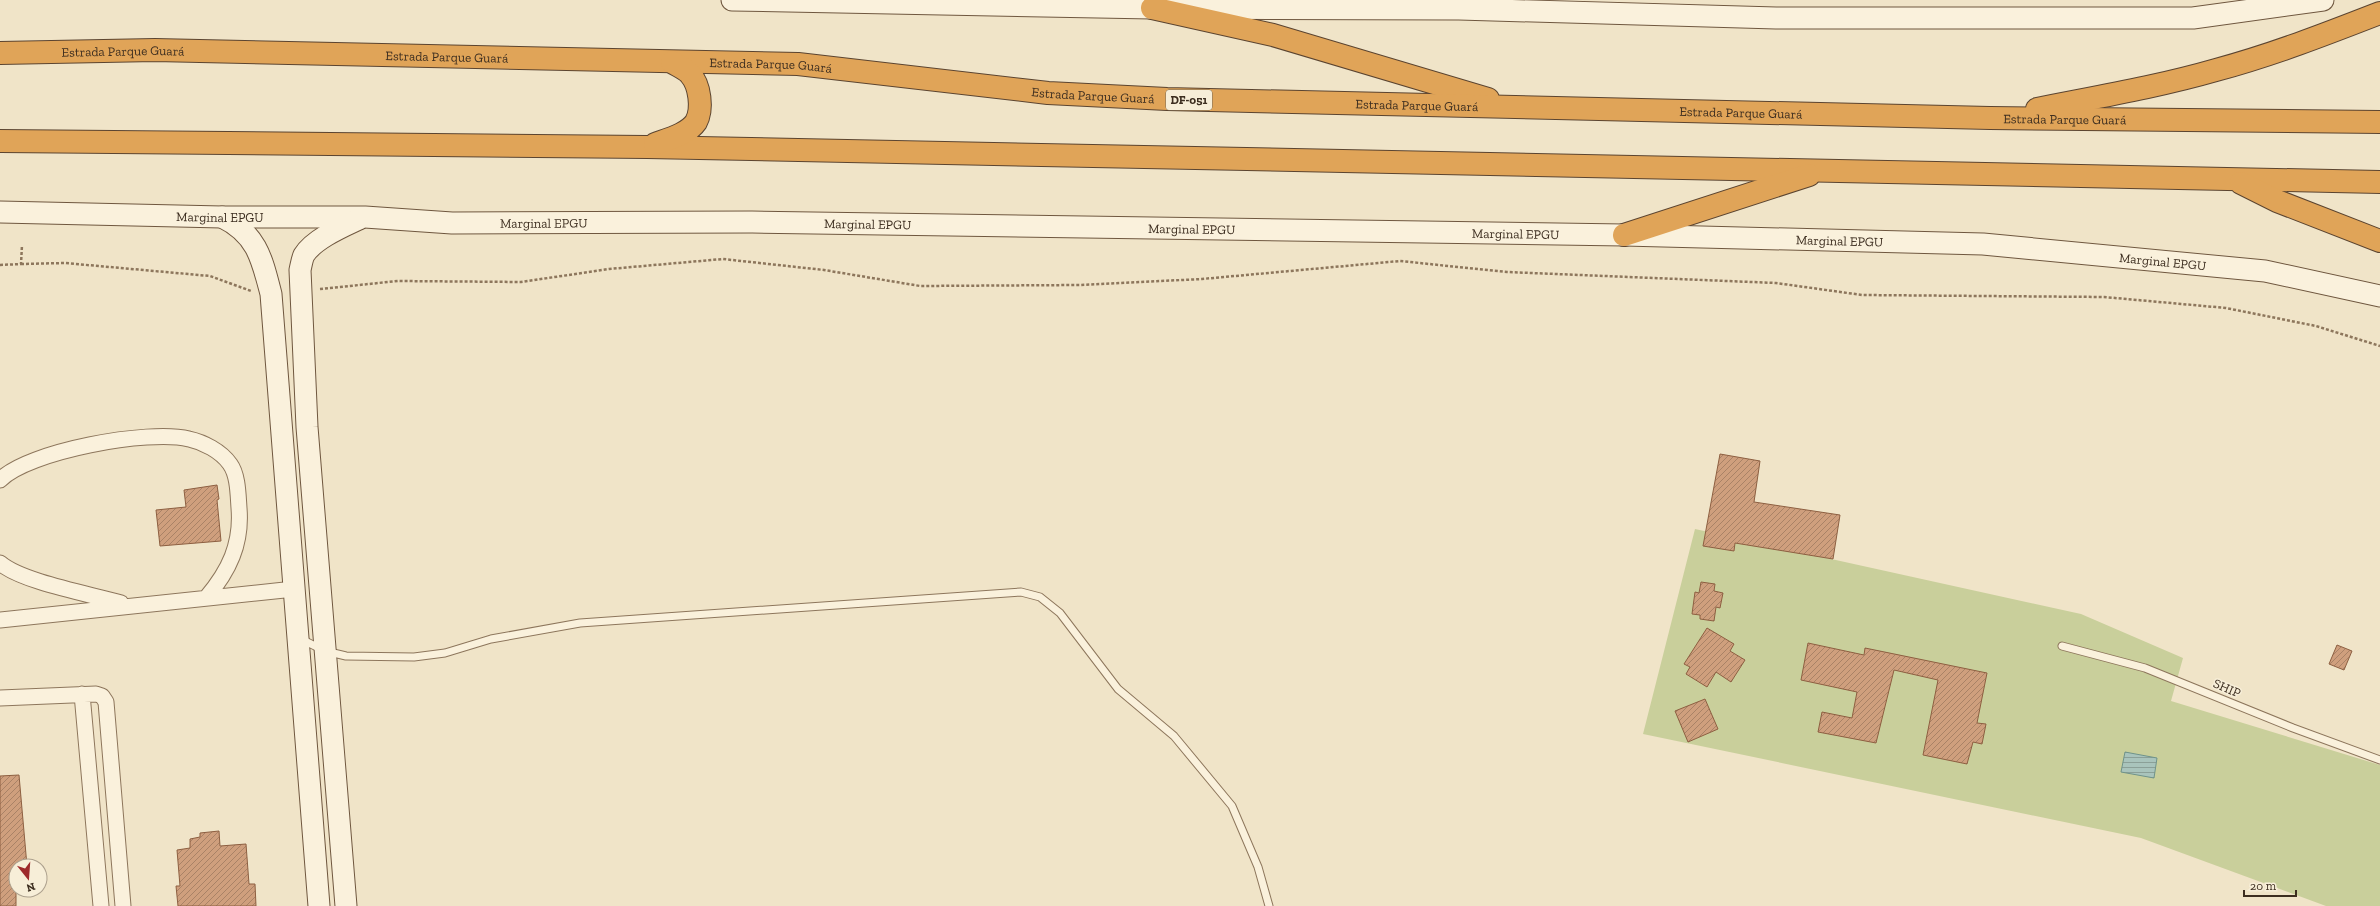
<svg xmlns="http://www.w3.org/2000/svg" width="2380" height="906" font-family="'Zilla Slab',serif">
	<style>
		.green { fill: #c9cf9b }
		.water { fill: url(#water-rules); stroke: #6f938a }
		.building { fill: url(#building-hatch); stroke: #8d5f41 }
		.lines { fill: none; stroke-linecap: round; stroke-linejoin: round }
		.lane-casing { stroke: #8d765c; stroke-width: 9 }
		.street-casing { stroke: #8d765c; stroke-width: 17 }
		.secondary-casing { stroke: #6f573f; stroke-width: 23 }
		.highway-casing { stroke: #5b4430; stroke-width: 24 }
		.path { stroke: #8d765c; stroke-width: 2.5; stroke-dasharray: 3 2; stroke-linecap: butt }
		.lane { stroke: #faf1dc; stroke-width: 7 }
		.street { stroke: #faf1dc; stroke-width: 15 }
		.secondary { stroke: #faf1dc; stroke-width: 21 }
		.highway { stroke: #e0a458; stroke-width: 22 }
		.labels { text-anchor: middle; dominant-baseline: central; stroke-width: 3; stroke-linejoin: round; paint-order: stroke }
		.shield { fill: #f7eed8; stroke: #756857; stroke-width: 1 }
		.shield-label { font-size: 12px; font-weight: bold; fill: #3d2e20 }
		.street-label { font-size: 13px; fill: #3d2e20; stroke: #f7eed8 }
	</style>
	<defs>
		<pattern id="water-rules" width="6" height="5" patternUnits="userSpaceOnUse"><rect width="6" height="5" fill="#a9c4bc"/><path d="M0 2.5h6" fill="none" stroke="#8ba098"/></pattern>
		<pattern id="building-hatch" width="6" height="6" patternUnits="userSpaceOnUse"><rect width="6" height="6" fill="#cf9f7d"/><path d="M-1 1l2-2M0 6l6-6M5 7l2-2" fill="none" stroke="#a98266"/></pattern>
	</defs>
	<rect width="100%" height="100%" fill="#f0e4c8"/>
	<path class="green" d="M1695 529 2081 614 2183 658 2171 701 2380 765V906H2326L2141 838 1643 734Z"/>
	<path class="water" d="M2125 752 2157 758 2154 778 2121 772Z"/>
	<path class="building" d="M1720 454 1760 461 1754 502 1840 515 1833 559 1735 543 1734 551 1703 546Z
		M217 485 219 499 217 500 221 541 160 546 156 510 186 507 184 490Z
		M1701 582 1715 584 1714 591 1723 593 1720 608 1716 607 1714 621 1700 619V615L1692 614 1695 592 1699 593Z
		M1707 628 1734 644 1730 651 1745 660 1731 682 1716 672 1707 687 1686 674 1690 667 1684 664Z
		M1808 643 1864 655 1865 648 1987 673 1977 723 1986 724 1982 744 1973 742 1967 764 1923 755 1938 680 1894 670 1876 743 1818 732 1822 712 1852 718 1857 692 1801 680Z
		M2337 645 2352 651 2344 670 2329 664Z
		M1705 699 1718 729 1688 742 1675 711Z
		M19 775 27 866H16V906H0V776Z
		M219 831 220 846 246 844 249 884H255L256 906H178L176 886H180L177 850 190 848V839L200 837V833Z"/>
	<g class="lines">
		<defs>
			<path id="lane" d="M301 639 325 651 346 656 414 657 445 653 491 639 580 623 1021 592 1040 597 1060 613 1118 689 1174 736 1232 806 1258 867 1269 906
				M2062 646 2145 668 2293 728 2380 760"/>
			<path id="street" d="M0 480C28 451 149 429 189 439 203 442 221 451 230 464 238 475 238 494 239 508 242 544 229 571 206 598
				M0 563C22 582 90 594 121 603
				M0 620 294 589
				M82 694 101 906
				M0 698 96 694 102 696 106 702 123 906"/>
			<g id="secondary">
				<path d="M732 0 1152 8 1459 9 1776 18H2193L2323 0"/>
				<path id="s1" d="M0 212 222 217H365L452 223 752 222 1624 235 1983 244 2265 271 2380 296"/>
				<path d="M222 217C257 234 262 259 271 294L319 906"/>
				<path d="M346 906 307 427 300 270C301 266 302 259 304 255 314 239 342 227 359 219"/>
			</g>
			<g id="highway">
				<path d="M1152 8 1273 35 1488 99"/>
				<path id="s2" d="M0 53 155 50 798 64 1048 93 1167 99 1990 118 2380 122"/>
				<path d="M2037 109C2097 97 2157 87 2216 70 2272 55 2326 34 2380 13"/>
				<path d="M0 141 647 147 2380 182"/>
				<path d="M655 144C669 139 688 134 696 122 703 109 700 85 690 74 686 69 678 66 672 62"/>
				<path d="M2241 183 2277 201 2380 241"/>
				<path d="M1624 235 1809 175"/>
			</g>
		</defs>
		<use href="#lane" class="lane-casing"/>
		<use href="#street" class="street-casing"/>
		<use href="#secondary" class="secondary-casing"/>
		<use href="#highway" class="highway-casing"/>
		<path class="path" d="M21 264 65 263 210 276 251 291
			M0 265 21 264 22 245
			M320 289 398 281 521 282 609 269 723 259 824 270 920 286 1080 285 1202 279 1400 261 1507 272 1776 283 1862 295 2104 297 2226 308 2316 326 2380 346"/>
		<use href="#lane" class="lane"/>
		<use href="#street" class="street"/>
		<use href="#secondary" class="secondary"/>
		<use href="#highway" class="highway"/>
	</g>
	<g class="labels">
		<rect class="shield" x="1166" y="90" width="46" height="20" rx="3"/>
		<g class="shield-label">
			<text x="1189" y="100">DF-051</text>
		</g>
		<g class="street-label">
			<text stroke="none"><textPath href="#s2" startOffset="123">Estrada Parque Guará</textPath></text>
			<text stroke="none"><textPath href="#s2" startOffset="447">Estrada Parque Guará</textPath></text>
			<text stroke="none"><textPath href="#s2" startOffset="771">Estrada Parque Guará</textPath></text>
			<text stroke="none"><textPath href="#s2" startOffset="1095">Estrada Parque Guará</textPath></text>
			<text stroke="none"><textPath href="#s2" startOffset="1419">Estrada Parque Guará</textPath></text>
			<text stroke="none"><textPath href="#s2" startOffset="1743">Estrada Parque Guará</textPath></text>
			<text stroke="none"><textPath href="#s2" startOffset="2067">Estrada Parque Guará</textPath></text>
			<text stroke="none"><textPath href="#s1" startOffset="220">Marginal EPGU</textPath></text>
			<text stroke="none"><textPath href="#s1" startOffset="544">Marginal EPGU</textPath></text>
			<text stroke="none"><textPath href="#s1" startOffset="868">Marginal EPGU</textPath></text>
			<text stroke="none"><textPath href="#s1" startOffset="1192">Marginal EPGU</textPath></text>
			<text stroke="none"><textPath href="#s1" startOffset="1516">Marginal EPGU</textPath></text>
			<text stroke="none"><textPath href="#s1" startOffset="1840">Marginal EPGU</textPath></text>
			<text stroke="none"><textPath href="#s1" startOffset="2164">Marginal EPGU</textPath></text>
			<text transform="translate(2227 688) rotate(23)">SHIP</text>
		</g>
	</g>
	<g transform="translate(28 878) rotate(163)"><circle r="19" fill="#f7eed8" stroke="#ada18e"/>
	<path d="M0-3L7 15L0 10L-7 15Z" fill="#9e2a2b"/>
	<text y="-6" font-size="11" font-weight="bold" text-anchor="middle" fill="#3d2e20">N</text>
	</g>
	<path d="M2244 890v6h52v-6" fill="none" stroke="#3d2e20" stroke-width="2"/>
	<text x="2250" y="890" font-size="12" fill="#3d2e20" stroke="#f7eed8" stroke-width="3" paint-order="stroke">20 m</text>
</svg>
